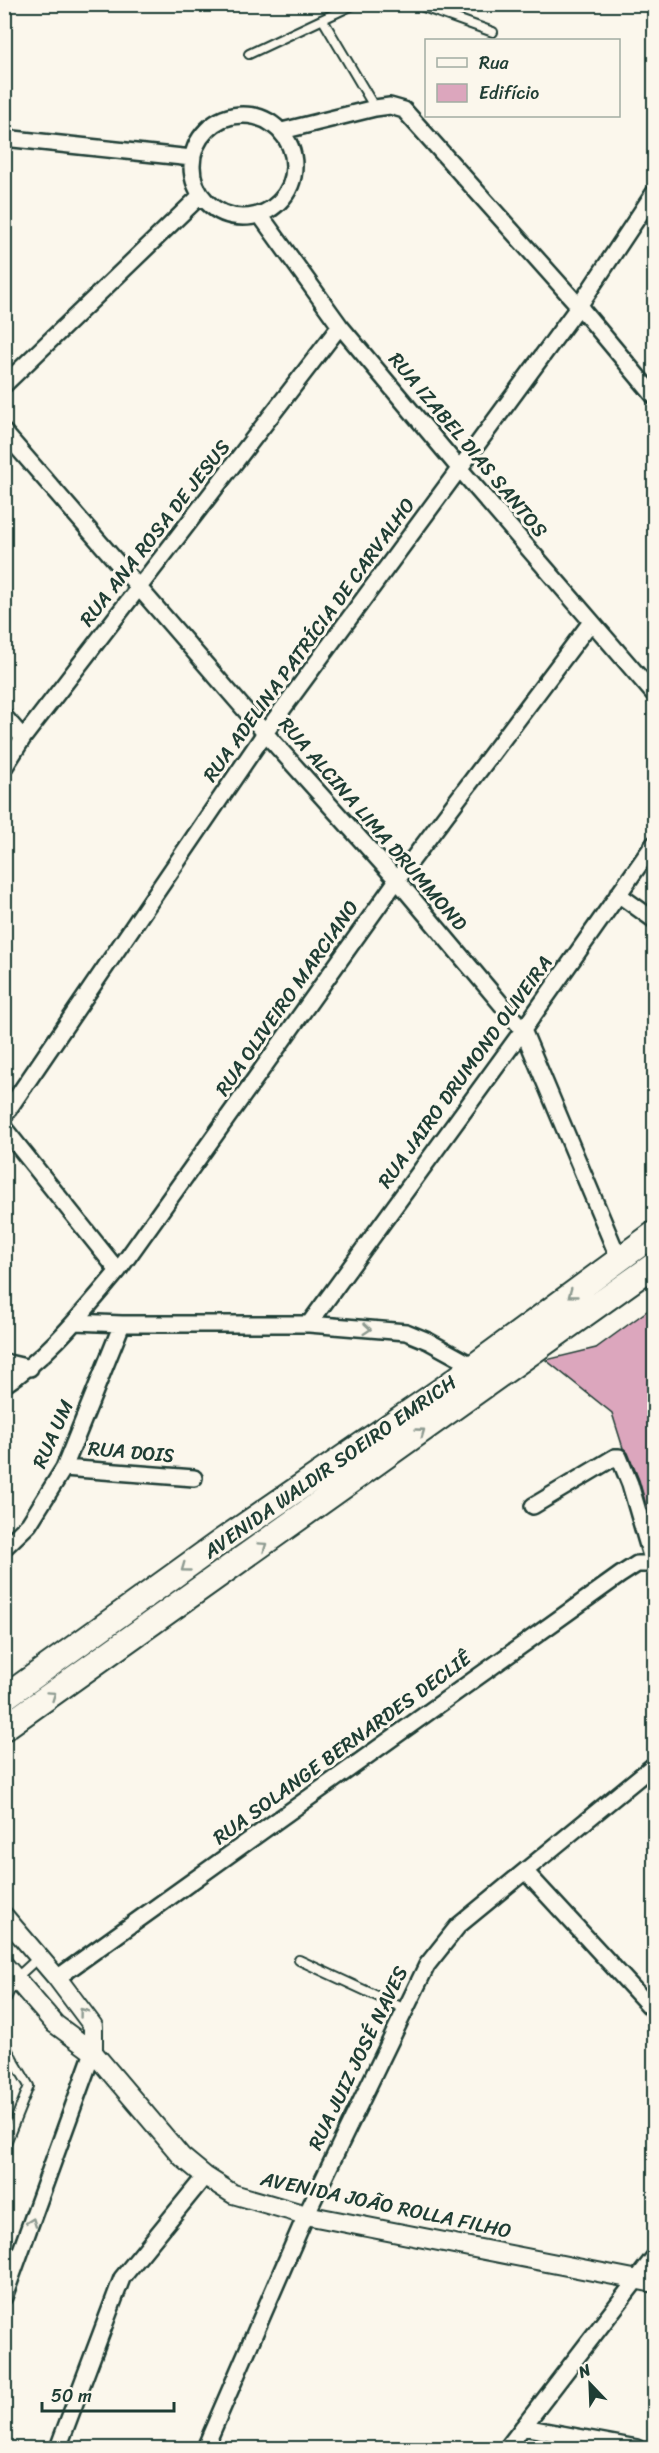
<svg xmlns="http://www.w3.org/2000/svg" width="659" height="2453" font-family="Sriracha,sans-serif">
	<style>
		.building { fill: #dca6bd; stroke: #1f3d34; stroke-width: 1.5 }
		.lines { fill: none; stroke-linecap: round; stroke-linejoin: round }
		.service-casing { stroke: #1f3d34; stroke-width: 12 }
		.minor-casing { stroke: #1f3d34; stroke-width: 20 }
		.tertiary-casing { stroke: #1f3d34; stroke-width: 22 }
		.primary-casing { stroke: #1f3d34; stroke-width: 28 }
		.service { stroke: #fbf7ec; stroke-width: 8 }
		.minor { stroke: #fbf7ec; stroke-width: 15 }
		.tertiary { stroke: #fbf7ec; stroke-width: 18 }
		.primary { stroke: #fbf7ec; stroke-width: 24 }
		.oneway { stroke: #8d9a90 }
		.labels { text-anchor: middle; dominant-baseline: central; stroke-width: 6; stroke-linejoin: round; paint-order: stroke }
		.street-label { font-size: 20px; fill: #1f3d34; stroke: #fbf7ec }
	</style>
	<rect width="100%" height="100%" fill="#fbf7ec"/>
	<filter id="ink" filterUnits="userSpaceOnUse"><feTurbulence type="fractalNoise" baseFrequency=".0167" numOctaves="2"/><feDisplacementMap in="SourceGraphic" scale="12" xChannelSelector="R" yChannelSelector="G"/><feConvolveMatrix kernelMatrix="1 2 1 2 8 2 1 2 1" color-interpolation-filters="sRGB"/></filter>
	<g filter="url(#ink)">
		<path class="building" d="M654 1306V1533L639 1480 628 1453 623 1448 612 1413 546 1360 596 1348Z"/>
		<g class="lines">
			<defs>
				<path id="service" d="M415 4 493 32
					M323 20 375 108
					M249 54 355 4
					M299 1960 405 2009
					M4 2003 15 1979 38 1958
					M4 2044 29 2086 4 2148
					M4 2076 12 2057"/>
				<path id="minor" d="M192 166a51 51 0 1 1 102 0a51 51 0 1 1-102 0Z
					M282 131 375 108 390 106 404 110 579 306 654 396
					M4 138 192 158
					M260 215 340 326 459 468 654 694
					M4 385 200 196
					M4 432 265 733 397 880 523 1030 619 1259
					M4 716 23 738
					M4 768 23 738 340 326
					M618 894 654 920
					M4 1116 265 733 579 306 654 193
					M4 1128 118 1271
					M75 1322 122 1324H309L406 1332 428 1341 479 1369
					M309 1324 523 1030 654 844
					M4 1362 30 1368
					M4 1385C50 1355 83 1312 118 1271L397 880 591 622
					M64 1468 194 1478
					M533 1506 615 1457H619L630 1484 653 1563
					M4 1548 29 1524 64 1468 122 1324
					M525 1871 654 2011
					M57 1978 620 1575 637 1564H654
					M4 2297 93 2052
					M523 2427 637 2448
					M58 2448 122 2278 205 2176
					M205 2448 306 2215 427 1965 458 1926 654 1765
					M507 2448 654 2257"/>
				<path id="tertiary" d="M4 1916 57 1978 93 2026V2052
					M4 1965 55 2024 93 2052 182 2157 205 2176 233 2194 306 2215 654 2283"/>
				<path id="primary" d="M4 1698 222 1541 443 1389 654 1234
					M4 1728 654 1265"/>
			</defs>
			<use href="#service" class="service-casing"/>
			<use href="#minor" class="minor-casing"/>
			<use href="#tertiary" class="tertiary-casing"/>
			<use href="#primary" class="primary-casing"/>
			<use href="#service" class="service"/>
			<use href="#minor" class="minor"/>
			<use href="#tertiary" class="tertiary"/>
			<use href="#primary" class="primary"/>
		</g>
		<defs><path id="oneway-chevron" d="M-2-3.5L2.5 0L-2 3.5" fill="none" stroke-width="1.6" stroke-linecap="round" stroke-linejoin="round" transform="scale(1.5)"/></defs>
		<g class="oneway">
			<use href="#oneway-chevron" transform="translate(572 1294) rotate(144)"/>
			<use href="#oneway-chevron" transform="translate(367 1329) rotate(5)"/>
			<use href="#oneway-chevron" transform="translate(421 1432) rotate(-36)"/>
			<use href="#oneway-chevron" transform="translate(263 1546) rotate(-35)"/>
			<use href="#oneway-chevron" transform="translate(185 1568) rotate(144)"/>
			<use href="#oneway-chevron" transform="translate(52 1695) rotate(-35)"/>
			<use href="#oneway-chevron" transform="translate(83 2012) rotate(-127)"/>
			<use href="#oneway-chevron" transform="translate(32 2222) rotate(-70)"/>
		</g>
	</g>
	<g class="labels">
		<g class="street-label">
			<text transform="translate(468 445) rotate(50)">RUA IZABEL DIAS SANTOS</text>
			<text transform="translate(155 533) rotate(-52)">RUA ANA ROSA DE JESUS</text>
			<text transform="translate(309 640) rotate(-54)">RUA ADELINA PATRÍCIA DE CARVALHO</text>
			<text transform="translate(373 824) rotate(49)">RUA ALCINA LIMA DRUMMOND</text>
			<text transform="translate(287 998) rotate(-55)">RUA OLIVEIRO MARCIANO</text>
			<text transform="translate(465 1072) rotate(-54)">RUA JAIRO DRUMOND OLIVEIRA</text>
			<text transform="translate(53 1434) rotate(-66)">RUA UM</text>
			<text transform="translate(131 1452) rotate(5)">RUA DOIS</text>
			<text transform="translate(330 1467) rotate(-35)">AVENIDA WALDIR SOEIRO EMRICH</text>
			<text transform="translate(342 1748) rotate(-36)">RUA SOLANGE BERNARDES DECLIÊ</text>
			<text transform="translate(358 2058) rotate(-64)">RUA JUIZ JOSÉ NAVES</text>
			<text transform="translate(386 2205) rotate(12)">AVENIDA JOÃO ROLLA FILHO</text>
		</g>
	</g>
	<rect width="659" height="2453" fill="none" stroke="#fbf7ec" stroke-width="24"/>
	<rect x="12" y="12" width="635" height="2429" fill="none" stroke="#1f3d34" stroke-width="2" filter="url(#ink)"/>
	<rect x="425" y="39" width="195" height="78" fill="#fbf7ec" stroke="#a3ada2" stroke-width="1.5"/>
	<rect x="437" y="58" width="30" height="9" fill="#fbf7ec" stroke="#a3ada2" stroke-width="1.5"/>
	<text x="479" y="69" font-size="18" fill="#1f3d34">Rua</text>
	<rect x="437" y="84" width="30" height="18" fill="#dca6bd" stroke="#a3ada2" stroke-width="1.5"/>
	<text x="479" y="99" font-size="18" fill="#1f3d34">Edifício</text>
	<g transform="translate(590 2384) rotate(337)" stroke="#fbf7ec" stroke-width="4.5" paint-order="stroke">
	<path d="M0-4.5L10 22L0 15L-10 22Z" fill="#1f3d34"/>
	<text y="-9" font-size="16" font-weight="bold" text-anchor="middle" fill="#1f3d34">N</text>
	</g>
	<path d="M42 2402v9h132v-9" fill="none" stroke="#1f3d34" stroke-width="3"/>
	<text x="51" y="2402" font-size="18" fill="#1f3d34" stroke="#fbf7ec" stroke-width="4.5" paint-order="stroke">50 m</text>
</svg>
